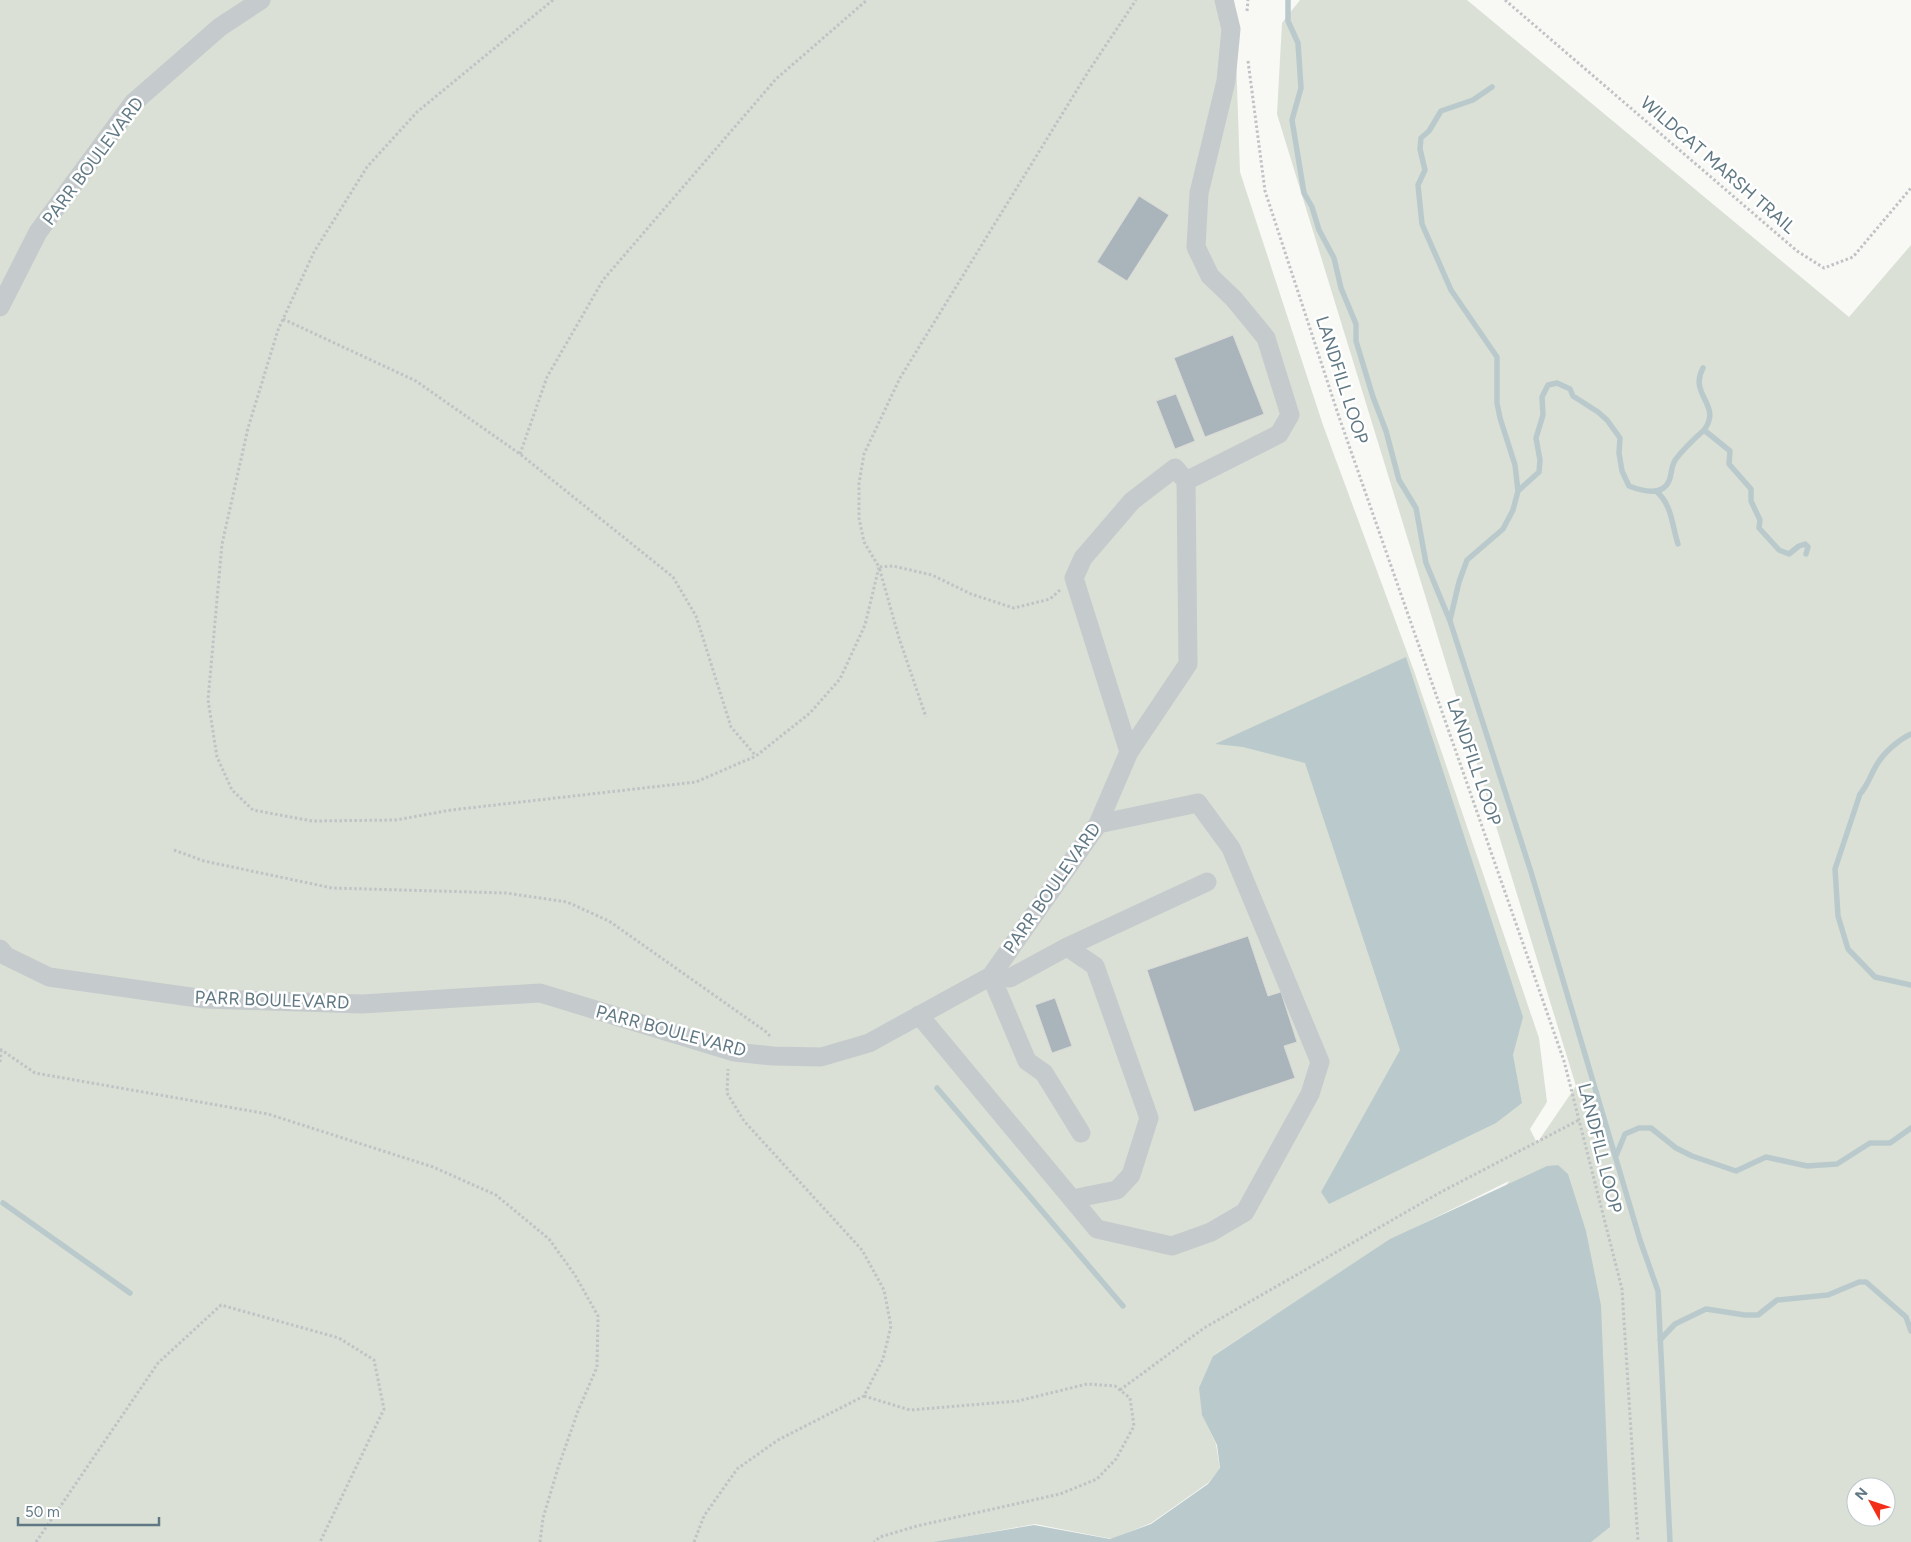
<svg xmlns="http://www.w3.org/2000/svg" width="1911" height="1542" font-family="Figtree,sans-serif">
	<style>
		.green { fill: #dae0d5; fill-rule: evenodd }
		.water { fill: #bacacc }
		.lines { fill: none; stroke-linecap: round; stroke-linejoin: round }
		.stream { stroke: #bacacc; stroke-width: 5.5 }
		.building { fill: #a9b5ba; stroke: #dad9d7 }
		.path { stroke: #c0c3c5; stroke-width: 3; stroke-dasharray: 2.5 2.5; stroke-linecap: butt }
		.minor { stroke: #c5cacd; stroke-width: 19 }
		.labels { text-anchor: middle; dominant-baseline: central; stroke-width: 5; stroke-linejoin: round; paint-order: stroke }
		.street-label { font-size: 18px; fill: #607883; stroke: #fff }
	</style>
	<rect width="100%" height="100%" fill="#f8f8f5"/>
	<path class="green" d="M0 0H1234L1240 172 1323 425 1414 671 1539 1038 1547 1102 1530 1129 1537 1143 1576 1086 1277 114 1282 23 1300 0H1467L1849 317 1911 245V1542H1238L1497 1200 1509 1181 1390 1240 1214 1355 1201 1387 1202 1414 1216 1444 1220 1469 1208 1483 1151 1523 1112 1539 1035 1524 937 1542H0ZM1856 1487H1886V1517H1856Z"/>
	<path class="water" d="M1406 657 1523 1017 1513 1055 1522 1103 1496 1123 1329 1204 1321 1192 1400 1050 1305 763 1243 747 1215 744Z
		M1558 1165 1568 1174 1586 1231 1601 1305 1610 1527 1591 1542H933L1034 1525 1110 1539 1151 1524 1208 1484 1220 1468 1217 1445 1202 1415 1199 1388 1213 1356 1390 1239 1547 1166Z"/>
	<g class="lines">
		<path class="stream" d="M1288 0V21L1298 43 1301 88 1292 120 1304 193 1312 207 1319 230 1334 258 1341 288 1356 324V341L1373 397 1386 431 1399 480 1416 508 1426 563 1450 621 1531 872 1640 1240 1658 1291 1670 1542
			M1703 368C1688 395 1723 405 1704 430
			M1518 491 1539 472 1540 460 1536 438 1543 415 1542 397 1548 385 1557 383 1570 389 1573 396 1598 412 1607 420 1620 438 1619 453 1622 471 1629 486C1642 491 1662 497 1669 481 1672 474 1671 465 1676 459 1684 448 1694 439 1704 430L1730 451 1729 464 1751 489V501L1760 520 1759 528 1779 550 1789 554 1799 546 1805 544 1808 547 1806 554
			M1656 491C1672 504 1672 526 1678 544
			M1450 620 1459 582 1467 560 1503 529 1513 510 1518 491 1515 465 1500 418 1497 403V357L1451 290 1422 224 1418 185 1425 170 1420 149 1421 138 1429 131 1441 111 1473 100 1492 87
			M1911 734C1898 740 1883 753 1876 766 1870 776 1868 785 1860 794L1835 869 1838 916 1848 949 1875 977 1911 985
			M937 1088 1123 1306
			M1616 1156 1625 1134 1639 1128H1651L1676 1148 1692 1156 1736 1171 1766 1157 1807 1166 1837 1164 1870 1143H1890L1911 1128
			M3 1203 130 1293
			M1660 1340 1675 1324 1706 1309 1745 1315H1758L1777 1300 1828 1295 1859 1282H1866L1906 1317 1911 1331"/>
	</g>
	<path class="building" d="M1139 196 1169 215 1127 281 1097 262Z
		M1233 335 1264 414 1205 437 1174 358Z
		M1176 394 1195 441 1175 449 1156 401Z
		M1248 936 1268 996 1281 992 1297 1042 1284 1046 1295 1078 1194 1112 1147 970Z
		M1055 998 1072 1046 1052 1053 1035 1005Z"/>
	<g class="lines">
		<path class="path" d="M553 0 417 112 367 167 314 252 278 330 248 428 222 544 208 700 217 757 232 790 253 810 312 821 396 820 451 810 696 782 756 756 810 713 840 679 865 625 879 567 899 638 926 717
			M1505 0 1797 251 1824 268 1853 257 1911 188
			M1247 11 1248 0
			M1248 61 1265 191 1338 414 1564 1061 1622 1289 1638 1542
			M283 319 416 381 520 454 673 577 696 616 731 727 756 756
			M520 454 547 377 603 280 776 79 867 0
			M1060 590 1050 599 1014 608 971 594 932 575 893 566 879 567 864 542 859 518V483L864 454 900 378 1088 72 1136 0
			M174 850 204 861 332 888 506 893 567 902 609 921 765 1031 771 1037
			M0 1049 35 1073 268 1114 433 1167 496 1195 549 1239 575 1275 598 1316 597 1367 578 1411 558 1468 543 1518 540 1542
			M0 1062 1 1051
			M1120 1390 1204 1328 1441 1192 1579 1120
			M864 1396 910 1410 1018 1401 1087 1384 1115 1386 1130 1398 1134 1426 1116 1459 1097 1479 1060 1494 917 1526 880 1537 874 1542
			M36 1542 158 1363 221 1305 339 1338 374 1360 384 1409 320 1542
			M694 1542 704 1516 737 1469 778 1440 864 1396 883 1359 891 1326 884 1290 862 1250 744 1121 727 1093 728 1069"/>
		<path class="minor" d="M0 307 38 232 133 103 220 27 261 0
			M1186 481 1279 434 1290 415 1266 338 1234 299 1210 276 1196 247 1199 193 1226 81 1231 29 1224 0
			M1129 752 1074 578 1083 558 1132 501 1175 468 1186 481
			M1067 947 1207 882
			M0 949 6 956 49 977 205 999 362 1004 540 993 734 1052 773 1056 821 1057 869 1043 991 976 1098 824 1129 752 1188 664 1186 481
			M991 976 1010 978 1067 947 1095 966 1149 1118 1131 1175 1117 1190 1072 1199
			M991 976 1027 1061 1044 1073 1081 1133
			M919 1015 1097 1229 1172 1246 1211 1232 1245 1212 1310 1094 1320 1062 1231 848 1198 803 1098 824"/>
	</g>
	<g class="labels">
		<g class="street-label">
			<text transform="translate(93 161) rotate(-53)">PARR BOULEVARD</text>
			<text transform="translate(1718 165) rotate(41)">WILDCAT MARSH TRAIL</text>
			<text transform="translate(1342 380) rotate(72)">LANDFILL LOOP</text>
			<text transform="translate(1474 762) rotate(71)">LANDFILL LOOP</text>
			<text transform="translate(1052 888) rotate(-55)">PARR BOULEVARD</text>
			<text transform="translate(272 1000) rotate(2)">PARR BOULEVARD</text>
			<text transform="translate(671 1031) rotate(15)">PARR BOULEVARD</text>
			<text transform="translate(1600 1148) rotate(76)">LANDFILL LOOP</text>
		</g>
	</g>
	<g transform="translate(1871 1502) rotate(310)"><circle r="24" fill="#ffffff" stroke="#bfc9cd"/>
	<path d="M0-4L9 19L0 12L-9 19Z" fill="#f32f19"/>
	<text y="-8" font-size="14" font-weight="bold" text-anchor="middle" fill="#607883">N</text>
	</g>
	<path d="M18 1517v8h141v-8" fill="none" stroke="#607883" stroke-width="2.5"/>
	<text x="25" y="1517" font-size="15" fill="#607883" stroke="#ffffff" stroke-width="4" paint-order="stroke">50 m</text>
</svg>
